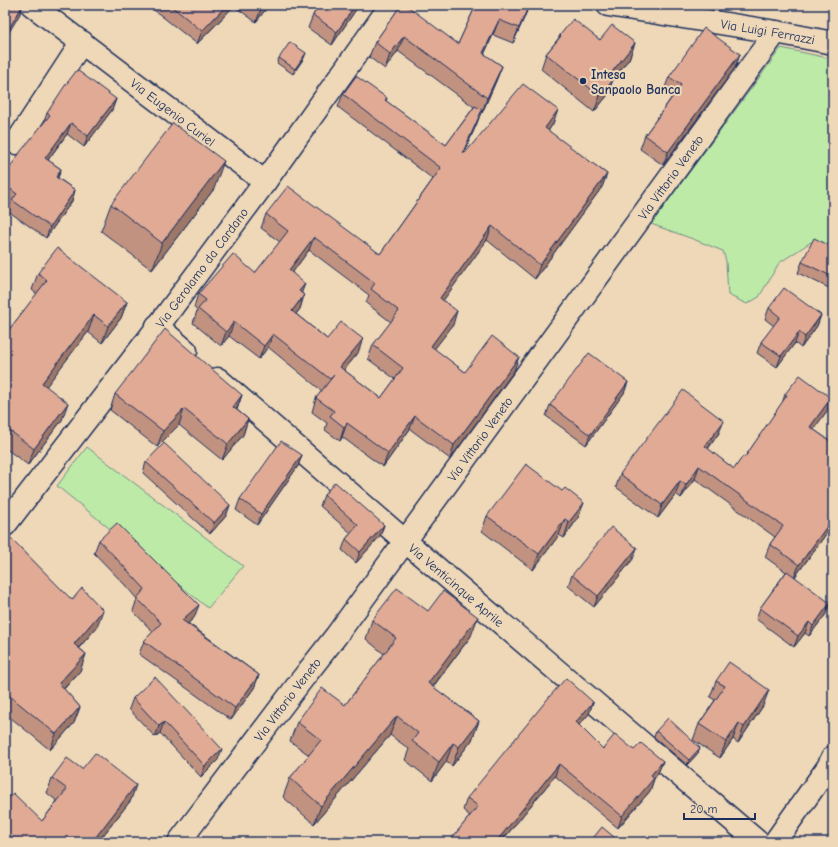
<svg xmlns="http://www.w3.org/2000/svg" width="838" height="847" font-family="'Comic Neue',sans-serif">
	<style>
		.green { fill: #beeaa8; stroke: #6c8c83 }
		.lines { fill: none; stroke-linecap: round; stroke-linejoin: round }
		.minor-casing { stroke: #1b2f5e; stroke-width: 25 }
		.minor { stroke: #efd8b8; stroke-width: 22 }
		.wall { fill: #c19280; stroke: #1b2f5e; fill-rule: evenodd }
		.shaded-wall { fill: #9d7768; stroke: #1b2f5e }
		.building { fill: #e0aa95; stroke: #1b2f5e; fill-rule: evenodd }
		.poi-dot { fill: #1b2f5e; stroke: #efd8b8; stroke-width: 1.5 }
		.labels { text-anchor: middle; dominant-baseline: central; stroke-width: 4; stroke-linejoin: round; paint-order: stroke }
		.street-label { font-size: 13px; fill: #1b2f5e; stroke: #efd8b8 }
		.poi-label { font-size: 13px; font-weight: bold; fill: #1b2f5e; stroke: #efd8b8; text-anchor: start }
	</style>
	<rect width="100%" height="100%" fill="#efd8b8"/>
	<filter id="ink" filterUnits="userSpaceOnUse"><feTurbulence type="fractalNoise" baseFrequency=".025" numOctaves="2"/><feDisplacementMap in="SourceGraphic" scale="8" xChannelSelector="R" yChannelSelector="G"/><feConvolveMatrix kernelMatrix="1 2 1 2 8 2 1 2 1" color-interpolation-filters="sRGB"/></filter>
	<g filter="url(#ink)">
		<path class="green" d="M781 48 833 59V253L811 242 779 263 759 297 747 304 728 295 726 261 723 251 693 239 651 224Z
			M87 447 243 566 208 608 57 486Z"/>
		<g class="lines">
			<defs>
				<g id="minor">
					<path id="s1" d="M32 5 265 182"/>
					<path id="s2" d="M608 5 776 32 833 43"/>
					<path d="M16 143 82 42"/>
					<path d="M157 326 186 351"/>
					<path id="s3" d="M218 379 405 541 758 842"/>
					<path id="s4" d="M5 525 150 337 265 182 391 5"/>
					<path id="s5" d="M179 842 300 682 336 636 776 32"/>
					<path d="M775 842 828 767 833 757"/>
				</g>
			</defs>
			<use href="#minor" class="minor-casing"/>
			<use href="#minor" class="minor"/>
		</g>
		<path class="wall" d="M156 5H269L256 22 234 6 197 44 154 10Z
			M304 5H359L332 45 308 28 313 15 315 12Z
			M401 5 458 44 476 5H529L525 16 513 43 493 35 484 54 502 66 496 81 482 113 481 112 477 123 464 153H465L553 124 548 131 607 174 602 187 535 279 487 240 443 300 453 325 434 349 465 372 514 371 450 459 410 429 383 467 342 437 340 441 325 430 327 423 312 412 316 398 322 391 268 347 259 359 229 336 221 346 193 323 197 311 194 307 198 294 255 273 280 242 261 228 266 214 380 254 433 179 338 107 343 94 387 98 386 101 446 145 474 107 398 51 385 69 369 57 375 42ZM309 250 369 295 366 303 391 322 373 345 368 359 395 379 381 398 344 370 358 353 327 339 296 314 300 309 304 295 302 293 292 273Z
			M560 35 635 43 629 59 612 80 607 96 594 112 541 69 546 54 558 39Z
			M740 54 735 68 663 165 640 149 645 135 672 97 664 90 669 77Z
			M279 58H304L293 74 277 63Z
			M116 99 112 110 84 147 67 134 48 160 61 169 58 178 75 190 72 201 46 238 8 211 11 203 5 199V175L44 122 47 113Z
			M214 189 152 270 101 231 111 204Z
			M833 247V290L798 273 802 262Z
			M38 273 127 302 121 318 102 343 88 332 46 386 62 420 28 465 5 448V335L37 294 32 290Z
			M769 308 821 315 817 326 801 348 795 343 777 367 757 353 761 342 774 326 765 319Z
			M628 382 624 393 586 445 546 416 550 405Z
			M115 394 242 395 237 410 248 419 243 435 222 460 179 425 157 447 110 410Z
			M785 394 827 411 813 429 833 443V533L829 530 795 577 826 614 809 636 805 633 794 647 756 619 760 608 786 572 765 557 770 544 775 537 695 479 681 498 676 494 658 518 616 487 620 474 719 433 708 449 734 469 745 457 782 404Z
			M302 455 298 466 257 525 236 510 240 499Z
			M146 462 230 505 226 516 210 534 143 473Z
			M562 491 578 518 564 538 559 535 533 570 482 531 487 516Z
			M324 495 384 525 380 536 356 563 342 550 346 539 351 533 320 506Z
			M5 532 97 627 79 648 86 654 80 671 64 689 80 707 74 723 50 750 5 713Z
			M99 540 194 618 188 623 259 675 254 688 231 720 139 654 144 641 153 632 133 611 137 599 125 585 94 553Z
			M633 559 594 607 568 586 572 575Z
			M428 611 471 636 433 687 479 721 472 740 452 766 446 762 432 781 405 760 409 749 390 735 314 824 283 797 290 778 309 755 290 741 297 722 345 705 384 654 366 639 372 620Z
			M716 681 763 706 738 743 733 739 720 758 693 740 699 724 715 700 710 697Z
			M133 698 218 760 201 777 160 733 155 737 129 709Z
			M593 702 589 714 579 725 603 749 634 750 663 761 658 773 654 779 650 791 618 828 555 776 501 842H450L452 838 470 816 463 810 467 798Z
			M656 731 700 748 698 753 687 765 654 737Z
			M82 769 131 800 98 842H5L42 821 57 801 47 793 52 778Z"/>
		<path class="shaded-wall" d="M23 5 20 14 5 39V35Z
			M227 5H235L234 6 197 44 202 31Z
			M264 5H269L256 22 261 9Z
			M355 5H359L332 45 337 32Z
			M529 5 525 16 513 43 519 28Z
			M499 20 493 35 478 68 483 53Z
			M404 36 398 51 385 69 390 54Z
			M635 43 629 59 602 93 608 77Z
			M306 53 304 58 293 74 295 69Z
			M740 54 735 68 663 165 668 152Z
			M502 66 496 81 482 113 487 98Z
			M613 80 607 96 594 112 600 96Z
			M116 99 112 110 84 147 88 136Z
			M482 110 477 123 458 166 463 152Z
			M558 110 553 124 540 142 545 128Z
			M71 123 67 134 41 169 45 158Z
			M224 161 214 189 152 270 162 243Z
			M61 169 57 180 56 177Z
			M607 174 602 187 535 279 540 265Z
			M75 190 72 201 46 238 50 227Z
			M492 226 487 240 435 312 440 298Z
			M314 237 309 250 284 284 289 270Z
			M305 284 300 297 299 291Z
			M304 295 300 309 287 324 292 311Z
			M127 302 121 318 102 343 108 326Z
			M457 311 453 325 426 360 431 346Z
			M94 315 88 332 36 400 42 383Z
			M821 315 817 326 801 348 805 337Z
			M234 322 229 336 221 346 226 332Z
			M799 332 795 343 777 367 781 356Z
			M273 334 268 347 259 359 264 346Z
			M363 339 358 353 335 381 340 367Z
			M519 357 514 371 450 459 454 445Z
			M628 382 624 393 586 445 590 435Z
			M242 395 236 411 233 407Z
			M831 398 827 411 806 440 810 427Z
			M68 403 62 420 28 465 34 449Z
			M184 409 179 425 157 447 163 431Z
			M415 416 410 429 383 467 388 453Z
			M248 419 243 435 222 460 228 444Z
			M724 421 719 433 700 459 705 446Z
			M347 423 342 437 340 441 344 427Z
			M302 455 298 466 257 525 261 514Z
			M699 466 695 479 681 498 686 485Z
			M680 481 676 494 658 518 662 505Z
			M584 503 578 518 564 538 569 522Z
			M230 505 226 516 210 534 214 523Z
			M833 518 829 530 794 578 799 565Z
			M565 519 559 535 533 570 539 554Z
			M384 525 380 536 356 563 360 552Z
			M637 548 633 559 594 607 598 596Z
			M830 603 826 614 809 636 813 626Z
			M199 605 194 618 178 632 182 620Z
			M103 610 97 627 68 660 74 644Z
			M478 617 471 636 421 702 428 683Z
			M809 622 805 633 794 647 798 636Z
			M86 654 80 671 53 700 59 683Z
			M259 675 254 688 231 720 235 708Z
			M769 690 763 706 738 743 744 727Z
			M593 702 589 714 571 734 576 722Z
			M80 707 74 723 50 750 56 734Z
			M397 716 390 735 314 824 321 806Z
			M479 721 472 740 452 766 459 747Z
			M164 722 160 733 155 737 159 726Z
			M739 723 733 739 720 758 726 742Z
			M453 743 446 762 432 781 439 762Z
			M700 748 698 753 687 765 689 760Z
			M222 749 218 760 201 777 205 766Z
			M663 761 658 773 654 779 650 791 618 828 622 816 651 775Z
			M559 764 555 776 501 842H496Z
			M136 785 131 800 98 842H92Z"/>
		<path class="building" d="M5 5H23L5 35Z
			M170 5H227L202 31Z
			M256 5H264L261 9Z
			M319 5H355L337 32 313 15Z
			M401 5H406L458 44 476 5H529L519 28 499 20 483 53 502 66 487 98 404 36 390 54 375 42Z
			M573 19 600 40 612 25 635 43 608 77 613 80 600 96 546 54 561 36 560 35Z
			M704 28 740 54 668 152 645 135 681 85 669 77Z
			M290 42 306 53 295 69 279 58Z
			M77 70 116 99 88 136 71 123 45 158 61 169 56 177 75 190 50 227 12 200 17 194 5 185V175L21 151 50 115 47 113 64 87Z
			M356 76 387 98 385 100 446 145 475 106 482 110 463 152 465 153 523 84 558 110 545 128 607 174 540 265 492 226 440 298 457 311 431 346 465 372 492 336 519 357 454 445 415 416 388 453 347 423 344 427 330 416 334 411 316 398 334 375 330 379 273 334 264 346 234 322 226 332 198 309 206 300 198 294 233 254 255 273 288 231 266 214 288 186 380 254 441 168 343 94ZM314 237 375 283 371 289 399 311 373 345 403 368 381 398 340 367 363 339 341 322 327 339 292 311 304 295 299 291 305 284 289 270Z
			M173 123 224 161 162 243 111 204Z
			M814 238 833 247V277L802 262Z
			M57 248 127 302 108 326 94 315 42 383 68 403 34 449 5 427V335L47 280 38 273Z
			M784 288 821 315 805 337 799 332 781 356 761 342 780 317 769 308Z
			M165 329 242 395 233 407 248 419 228 444 184 409 163 431 115 394Z
			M589 353 628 382 590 435 550 405Z
			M800 375 831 398 810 427 833 443V518L799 565 770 544 783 526 699 466 686 485 680 481 662 505 620 474 683 390 724 421 705 446 734 469 743 456 745 457 787 395 785 394Z
			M281 441 302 455 261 514 240 499Z
			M164 443 230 505 214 523 146 462Z
			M526 464 562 491 565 488 584 503 569 522 565 519 539 554 487 516Z
			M335 482 384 525 360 552 346 539 358 525 324 495Z
			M117 523 199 605 182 620 259 675 235 708 144 641 161 623 137 598 145 589 130 573 99 540Z
			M611 527 637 548 598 596 572 575Z
			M5 532 72 600 82 588 103 610 74 644 86 654 59 683 80 707 56 734 5 692Z
			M787 571 830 603 813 626 809 622 798 636 760 608Z
			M397 588 428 611 443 591 478 617 428 683 479 721 459 747 453 743 439 762 412 741 418 733 397 716 321 806 290 778 321 740 297 722 322 688 345 705 396 638 372 620Z
			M729 662 769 690 744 727 739 723 726 742 699 724 725 686 716 681Z
			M155 677 222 749 205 766 164 722 159 726 133 698Z
			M566 678 593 702 576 722 603 749 615 734 634 750 641 743 663 761 651 775 654 778 622 816 559 764 496 842H457L452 838 478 806 467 798 550 696Z
			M668 718 700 748 689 760 656 731Z
			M95 753 136 785 92 842H5V801L13 793 42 821 67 789 52 778 67 758 82 769Z
			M602 827 620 842H590Z
			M345 835 355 842H340Z"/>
	</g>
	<circle class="poi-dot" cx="583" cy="81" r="4"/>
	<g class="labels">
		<g class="street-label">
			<text stroke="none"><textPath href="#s2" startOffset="162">Via Luigi Ferrazzi</textPath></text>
			<text stroke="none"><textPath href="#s1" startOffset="177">Via Eugenio Curiel</textPath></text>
			<text stroke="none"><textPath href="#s5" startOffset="827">Via Vittorio Veneto</textPath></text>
			<text stroke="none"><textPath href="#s4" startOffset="324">Via Gerolamo da Cardano</textPath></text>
			<text stroke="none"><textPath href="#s5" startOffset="503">Via Vittorio Veneto</textPath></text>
			<text stroke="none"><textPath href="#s3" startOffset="315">Via Venticinque Aprile</textPath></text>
			<text stroke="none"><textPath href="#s5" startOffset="179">Via Vittorio Veneto</textPath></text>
		</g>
		<g class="poi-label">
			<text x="591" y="74">Intesa<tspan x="591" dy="15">Sanpaolo Banca</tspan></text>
		</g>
	</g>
	<rect width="838" height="847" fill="none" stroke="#efd8b8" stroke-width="20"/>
	<rect x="10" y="10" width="818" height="827" fill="none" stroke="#1b2f5e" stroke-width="1.5" filter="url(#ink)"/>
	<path d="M684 813v6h71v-6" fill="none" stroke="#1b2f5e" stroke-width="2"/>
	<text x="690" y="813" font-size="12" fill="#1b2f5e" stroke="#efd8b8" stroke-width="3" paint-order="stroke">20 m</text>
</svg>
